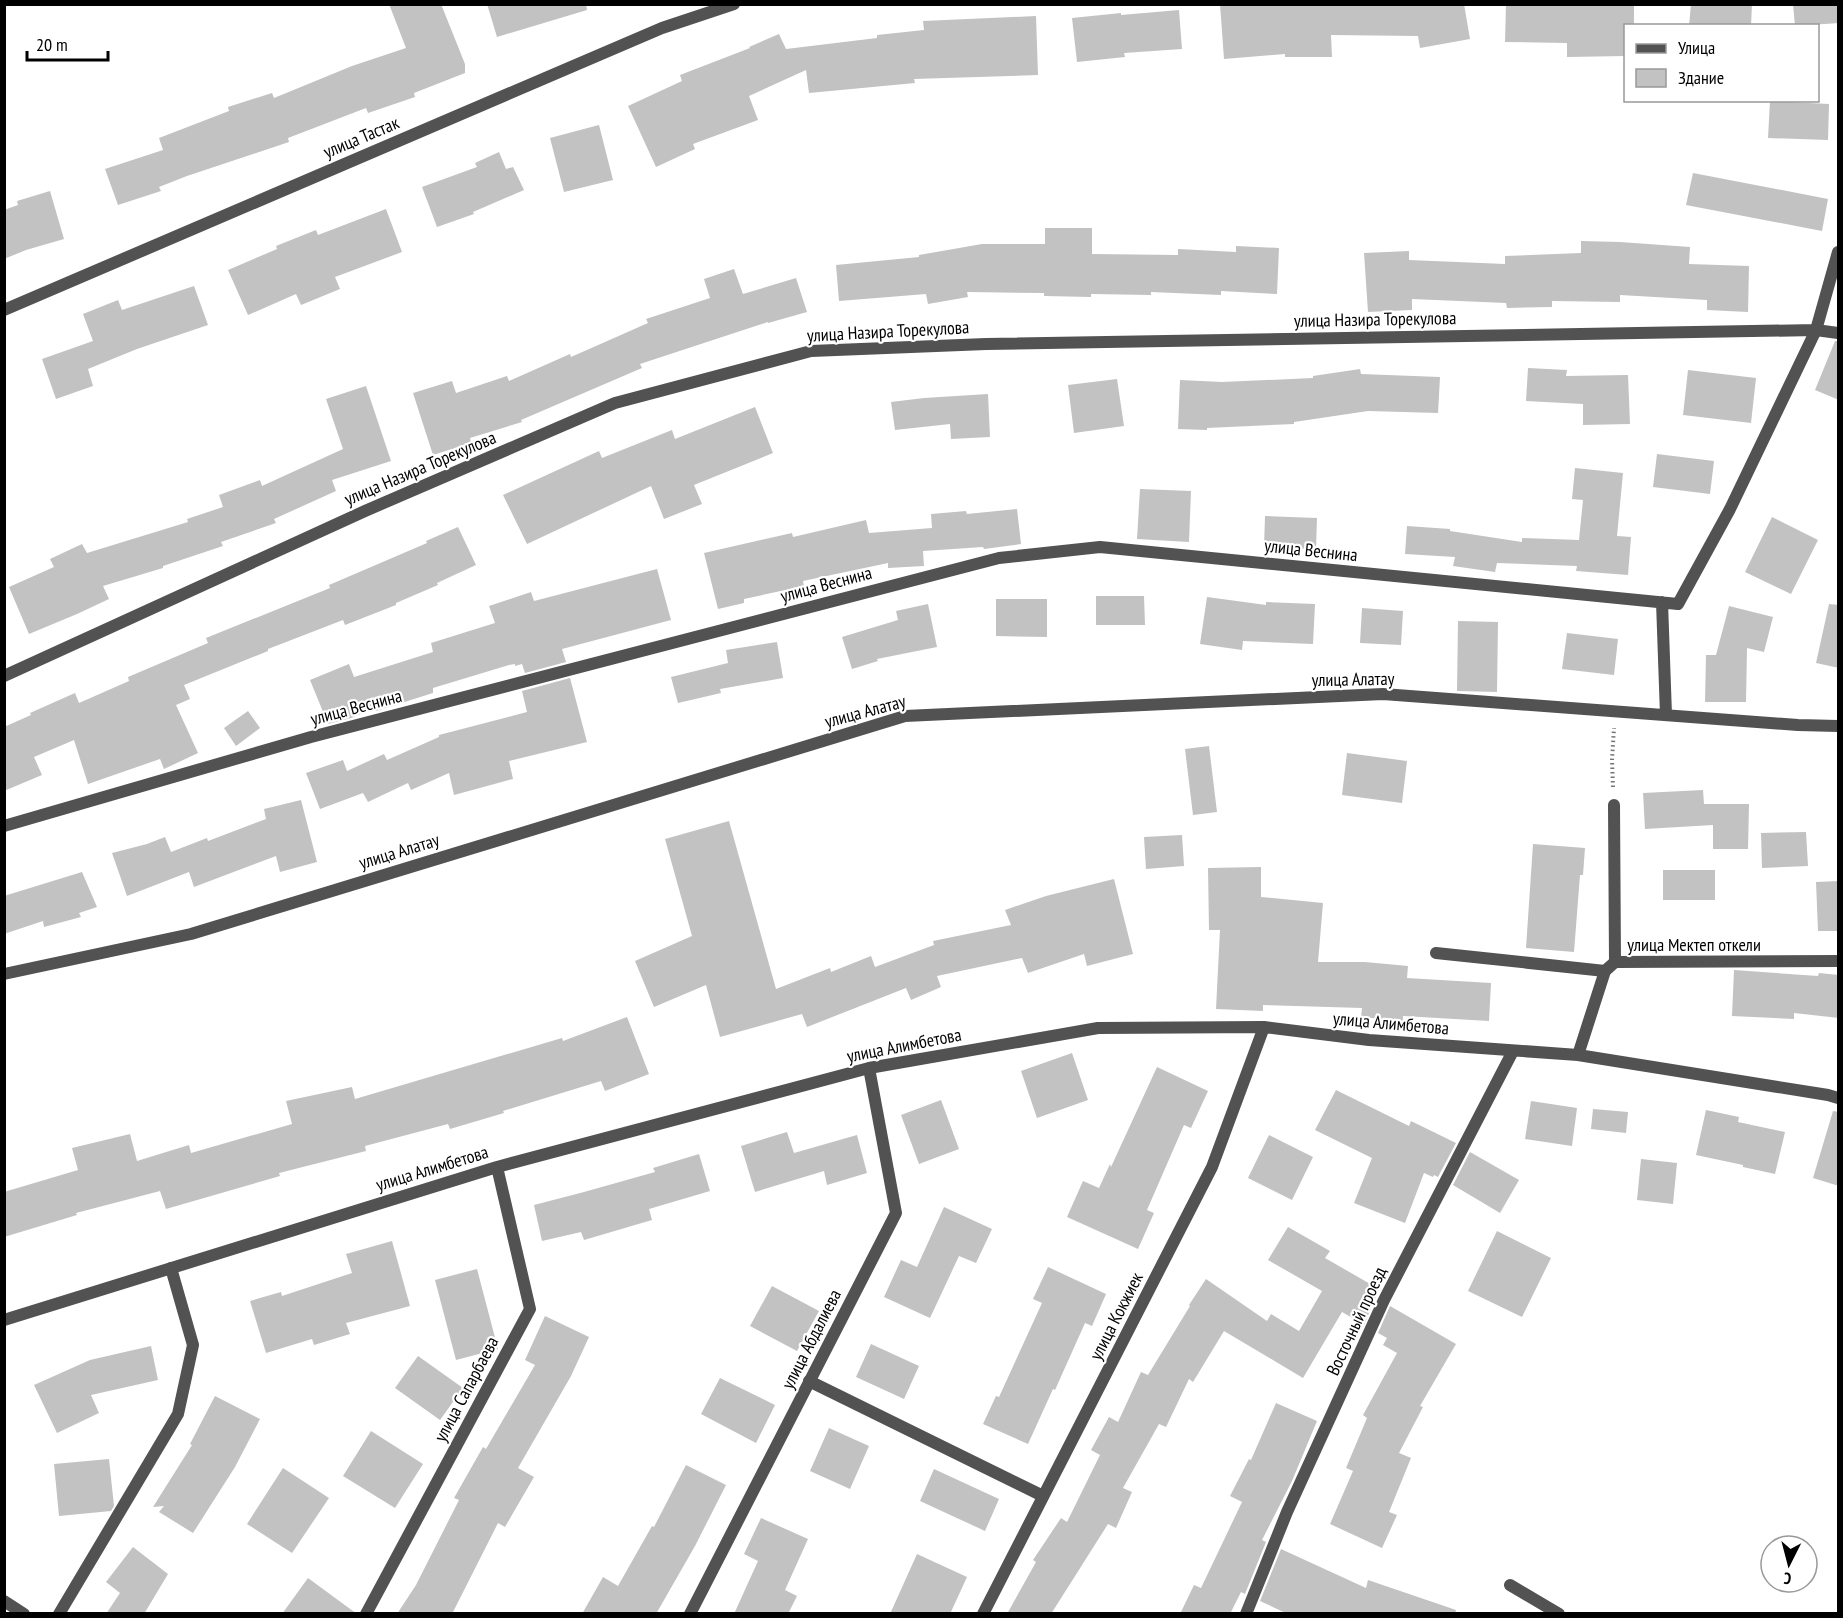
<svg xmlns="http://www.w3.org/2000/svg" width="1843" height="1618" font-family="'PT Sans Narrow',sans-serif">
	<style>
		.building { fill: #c2c2c2 }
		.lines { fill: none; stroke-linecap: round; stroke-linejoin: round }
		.path { stroke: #747474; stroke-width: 4; stroke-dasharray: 1.5 3; stroke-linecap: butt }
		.service { stroke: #525252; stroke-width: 12 }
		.minor { stroke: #525252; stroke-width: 12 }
		.labels { text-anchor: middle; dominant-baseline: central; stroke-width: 4.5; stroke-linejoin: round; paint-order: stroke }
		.street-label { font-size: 18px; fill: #000; stroke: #fff }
	</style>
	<rect width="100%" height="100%" fill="#fff"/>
	<path class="building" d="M389 4H441L465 64V73L414 93 415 97 368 113 366 108 288 138 289 142 187 176 159 187 161 191 118 205 105 169 163 150 159 138 229 111 228 107 272 93 274 98 352 66 406 48Z
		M487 4H586L587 10 497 37Z
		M1220 4H1464L1470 39 1420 48 1418 36 1331 35 1332 57H1285V54L1224 59Z
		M1506 4H1634V26H1626V56L1567 57V43L1505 42Z
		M1691 4H1752L1751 26H1689Z
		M1793 4H1839V23L1795 26Z
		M1179 10 1182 49 1124 53 1125 57 1077 62 1072 18 1121 13V15Z
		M1036 16 1038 75 914 79 915 83 809 93 806 70 749 96 758 120 693 144 695 149 656 167 628 106 682 81 680 75 750 48 749 47 779 34 786 49 877 38V35L924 30 923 21Z
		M1770 101 1829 104 1828 140 1768 138Z
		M599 125 613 180 564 192 550 138Z
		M499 152 506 169 513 167 524 190 473 212 474 214 437 227 422 187 477 167 475 163Z
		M1693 173 1828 199 1822 231 1686 205Z
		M50 191 64 239 26 250 4 259V210L18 205 17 201Z
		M386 209 402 252 335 277 340 289 301 305 296 294 248 315 228 270 277 249 276 246 316 230 318 235Z
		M1045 228H1092V254L1178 255V249L1236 252V246L1279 248 1277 294 1221 291V295L1151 292V295L1091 294V297L1044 296V293L967 292 968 297 928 304 926 294 839 301 836 265 919 257V255L982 244H1045Z
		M1581 241 1620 242 1690 247 1689 264 1749 266 1748 312 1707 310V300L1620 295V302L1552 301V307L1507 308 1506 303 1412 299V310L1368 312 1364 253 1409 251V260L1505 264V256L1581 253Z
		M734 269 743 294 796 278 807 312 768 323V322L640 364 642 368 521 420 522 422 470 438 471 443 433 455 413 393 452 381 456 393 507 376 509 381 570 354 571 357 648 323 646 319 710 298 704 279Z
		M194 286 208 325 137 349 88 369 93 386 56 399 42 359 93 341 83 314 118 300 122 310Z
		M1835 341H1839V400L1815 390Z
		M1528 368 1567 370 1566 376 1628 375 1630 424 1583 425V404L1526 401Z
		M1360 369 1361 374 1440 377 1438 413 1368 411 1294 422V424L1207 428V430L1178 429 1180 380 1222 382 1313 378V376Z
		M1688 370 1756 378 1751 423 1683 415Z
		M1117 379 1124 426 1074 433 1068 385Z
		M366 386 391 461 332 480 336 491 274 519 276 523 221 542 223 546 163 566V568L103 586 109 599 77 614 29 634 9 587 54 567 50 559 82 544 87 553 188 522 187 519 223 507 219 495 260 480 262 486 343 449 326 399Z
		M988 394 990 437 951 439 950 424 895 430 891 402 924 398Z
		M755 407 773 453 694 485 702 504 664 519 651 486 527 544 503 495 599 451 602 458 672 430 675 439Z
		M1657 454 1714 461 1710 494 1653 487Z
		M1575 468 1623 473 1617 536 1631 537 1628 575 1576 571 1577 566 1497 563 1495 572 1453 566 1455 557 1405 554 1407 526 1450 529V531L1522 542V538L1579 540 1583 500 1572 499Z
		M1140 489 1191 491 1189 542 1137 539Z
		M1017 509 1021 544 984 549 983 547 923 551 924 566 888 568V563L803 581 804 586 744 599V603L718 609 704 553 792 533 793 537 866 520 869 533 932 528 931 514 966 511 967 514Z
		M1265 516 1317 518 1316 549 1264 547Z
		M1772 517 1818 540 1791 594 1745 572Z
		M458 527 476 565 437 583 438 585 396 603V605L345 625 343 620 268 649V651L184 685 190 699 176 705 198 753 164 769 160 759 88 784 74 740 34 757 42 775 4 791V727L31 715 30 713 75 693 79 703 129 681 128 677 208 643 206 638 330 588 329 585 427 543 426 541Z
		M657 569 671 620 562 649 566 662 525 673 522 664 515 666V664L509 665 433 688V693L376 711 375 708 351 718 328 724 310 680 349 664 354 677 433 652 431 643 495 623 489 606 531 592 534 601Z
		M1096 596H1144L1145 625H1096Z
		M1207 597 1266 605V602L1315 604 1313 644 1243 641 1242 650 1200 644Z
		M996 599H1047V637L996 636Z
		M928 604 937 647 877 659 878 661 852 669 842 637 898 620 896 611Z
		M1829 604 1839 605V668L1816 663Z
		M1729 606 1773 617 1764 652 1747 648 1746 702H1705L1706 655H1716Z
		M1362 608 1403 611 1401 645 1360 643Z
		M1458 621 1498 622 1497 692 1457 691Z
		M1567 633 1618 639 1614 675 1562 669Z
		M777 642 783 678 720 689 721 693 678 703 671 677 728 663 726 650Z
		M570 678 587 742 509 761 513 779 454 795 449 773 411 790 408 783 368 802 363 793 320 809 306 773 343 760 347 771 384 754 387 760 439 737V735L527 712 522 691Z
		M248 711 260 728 236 746 224 728Z
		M1209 746 1217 812 1193 815 1185 749Z
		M1347 753 1407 761 1402 803 1342 795Z
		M1703 790 1704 804H1749L1748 849H1713V825L1645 829 1643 793Z
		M301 800 317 862 280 872 276 856 194 887 189 872 127 896 112 853 147 844 165 837 171 852 207 838 208 841 266 819 264 809Z
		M729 821 776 989 830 968 831 972 871 956 875 967 934 945 933 941 1011 925 1005 910 1046 896 1114 879 1133 954 1087 966 1084 954 1028 973 1022 958 937 976 941 987 911 1000 906 988 807 1027 802 1014 720 1037 706 985 654 1007 635 961 692 936 665 839Z
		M1806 832 1808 866 1762 868 1761 833Z
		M1182 835 1184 866 1146 869 1144 837Z
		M1533 844 1585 848 1583 875H1580L1574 952 1526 948Z
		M1261 867V897L1323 903 1318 962H1365L1408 966 1407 978 1491 983 1489 1021 1403 1016V1021L1361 1017 1362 1008 1263 1005V1011L1216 1009 1220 930H1209L1208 868Z
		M1663 870H1715V900H1663Z
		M82 872 97 907 79 913 81 917 44 927 43 921 4 934V896Z
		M1839 881V931H1818L1816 882Z
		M1734 970 1818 976 1819 973 1839 975V1018L1794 1013V1019L1732 1016Z
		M627 1017 649 1074 605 1091 601 1081 503 1111 504 1113 450 1129 448 1124 365 1146 366 1151 279 1173 280 1176 166 1209 160 1191 76 1213 77 1215 4 1237V1192L78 1170 72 1148 130 1134 137 1161 189 1145 191 1153 292 1124 286 1101 352 1087 355 1099 562 1038 563 1041Z
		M1072 1053 1088 1100 1037 1118 1021 1071Z
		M1157 1067 1208 1091 1191 1128 1184 1125 1147 1210 1154 1213 1138 1249 1067 1217 1083 1181 1099 1188 1110 1164 1111 1167Z
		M1336 1090 1409 1126 1411 1121 1456 1143 1438 1177 1434 1175 1433 1177 1424 1173 1405 1223 1354 1203 1372 1158 1315 1130Z
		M941 1100 959 1149 919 1164 901 1115Z
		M1531 1101 1577 1108 1572 1146 1525 1139Z
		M1593 1109 1628 1112 1626 1133 1591 1129Z
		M1706 1110 1739 1117 1738 1122 1785 1132 1775 1174 1743 1167V1165L1696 1155Z
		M1833 1111 1839 1112V1186L1813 1178Z
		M787 1132 794 1153 857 1135 867 1173 827 1185 824 1171 755 1192 741 1146Z
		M1269 1135 1313 1157 1292 1200 1248 1178Z
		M1470 1152 1519 1180 1500 1213 1453 1185Z
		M699 1154 710 1191 649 1209 652 1220 584 1240 581 1232 542 1241 534 1205 584 1192 655 1172 653 1168Z
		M1641 1159 1677 1163 1673 1204 1637 1200Z
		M944 1207 992 1229 976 1263 959 1256 930 1318 884 1297 901 1260 917 1267Z
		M1288 1227 1330 1251 1325 1258 1379 1289 1364 1325 1342 1312 1303 1378 1224 1331 1193 1382 1189 1379 1166 1427 1159 1424 1123 1488 1132 1492 1116 1528 1108 1524 1051 1614H1007L1036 1562 1033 1560 1061 1518 1067 1522 1100 1455 1091 1450 1109 1417 1118 1422 1141 1372 1148 1375 1190 1306 1189 1305 1206 1279 1267 1321 1271 1314 1299 1331 1322 1291 1268 1260Z
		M1497 1231 1551 1258 1522 1317 1468 1291Z
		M392 1241 410 1306 346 1323 350 1334 314 1345 312 1339 266 1353 250 1301 281 1292 282 1296 352 1273 346 1254Z
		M1048 1267 1106 1294 1092 1326 1085 1323 1055 1390 1053 1389 1028 1444 983 1424 996 1396 999 1397 1042 1303 1033 1299Z
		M477 1269 498 1349 456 1360 435 1280Z
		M772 1286 819 1311 797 1351 750 1326Z
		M1390 1306 1456 1344 1420 1406 1423 1407 1399 1453 1411 1458 1389 1512 1397 1515 1382 1548 1330 1524 1353 1471 1346 1468 1367 1418 1363 1415 1397 1353 1383 1345 1387 1338 1378 1333Z
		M545 1316 589 1337 571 1376 518 1468 534 1477 505 1527 498 1523 452 1614H397L416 1585 459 1500 454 1498 483 1447 486 1449 535 1365 525 1360Z
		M871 1344 919 1366 904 1399 856 1377Z
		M151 1346 158 1380 91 1395 99 1413 57 1433 34 1385 90 1360Z
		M418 1356 463 1388 440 1420 395 1388Z
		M720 1378 775 1405 756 1443 701 1414Z
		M215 1396 260 1419 235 1467 193 1533 159 1512 164 1506 153 1507 192 1445 190 1444Z
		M1276 1403 1317 1421 1292 1481 1262 1540 1266 1542 1245 1594 1241 1592 1230 1614H1180L1194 1585 1201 1588 1242 1502 1230 1496 1249 1459 1251 1460Z
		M829 1428 869 1446 850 1489 810 1471Z
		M371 1431 423 1464 395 1508 343 1476Z
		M109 1459 114 1506 111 1511 59 1516 54 1464Z
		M686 1465 726 1485 695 1546 656 1614H582L603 1577 618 1586 652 1526 654 1527Z
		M283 1468 329 1498 292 1553 247 1524Z
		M934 1469 999 1499 985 1531 920 1501Z
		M761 1518 808 1539 785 1590 797 1596 788 1614H734L758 1561 744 1554Z
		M133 1547 168 1574 144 1614H106L120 1593 106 1582Z
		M1281 1549 1366 1588 1368 1580 1456 1610 1455 1614H1288L1260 1601Z
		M917 1554 967 1577 950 1614H890Z
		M308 1578 357 1614H282Z"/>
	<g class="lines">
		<path class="path" d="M1613 787 1612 760 1614 728"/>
		<path class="service" d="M1614 805 1615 962
			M1436 953 1605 971
			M809 1381 1043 1496
			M4 1601 24 1614
			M59 1614 178 1414 193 1345 171 1268"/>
		<path class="minor" d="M4 310 662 28 734 4
			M1662 602 1666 715
			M4 676 365 511 615 403 811 351 986 344 1816 330 1838 333
			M4 826 311 737 999 558 1100 547 1678 604 1730 509 1816 330 1838 252
			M4 974 191 934 905 716 1383 694 1798 725 1838 726
			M1578 1055 1605 971 1615 962 1838 961
			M4 1320 497 1167 869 1068 1098 1028 1264 1027 1369 1040 1578 1055 1828 1095 1838 1098
			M1510 1585 1559 1614
			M366 1614 530 1309 497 1167
			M690 1614 896 1213 869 1068
			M983 1614 1212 1167 1264 1027
			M1246 1614 1287 1512 1384 1300 1513 1051"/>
	</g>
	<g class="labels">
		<g class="street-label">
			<text transform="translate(361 137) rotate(-23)">улица Тастак</text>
			<text transform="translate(1375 319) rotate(-1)">улица Назира Торекулова</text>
			<text transform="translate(888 331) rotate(-3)">улица Назира Торекулова</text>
			<text transform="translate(420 468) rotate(-23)">улица Назира Торекулова</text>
			<text transform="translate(1311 550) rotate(6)">улица Веснина</text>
			<text transform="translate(826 584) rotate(-15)">улица Веснина</text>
			<text transform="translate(1353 679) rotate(-1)">улица Алатау</text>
			<text transform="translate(356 707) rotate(-15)">улица Веснина</text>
			<text transform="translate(865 711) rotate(-15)">улица Алатау</text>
			<text transform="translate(399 851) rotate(-17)">улица Алатау</text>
			<text x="1694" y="944">улица Мектеп откели</text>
			<text transform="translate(1391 1023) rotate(5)">улица Алимбетова</text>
			<text transform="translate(904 1045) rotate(-11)">улица Алимбетова</text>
			<text transform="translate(432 1168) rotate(-17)">улица Алимбетова</text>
			<text transform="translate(1116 1316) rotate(-63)">улица Кокжиек</text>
			<text transform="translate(1356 1321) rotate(-65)">Восточный проезд</text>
			<text transform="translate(811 1339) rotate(-63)">улица Абдалиева</text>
			<text transform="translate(466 1389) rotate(-62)">улица Сапарбаева</text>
		</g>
	</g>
	<rect width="1843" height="1618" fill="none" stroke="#000000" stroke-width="12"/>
	<rect x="1624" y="24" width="195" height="78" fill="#ffffff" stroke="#999999" stroke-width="1.5"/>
	<rect x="1636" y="44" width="30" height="9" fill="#525252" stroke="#999999" stroke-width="1.5"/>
	<text x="1678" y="54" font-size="18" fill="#000000">Улица</text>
	<rect x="1636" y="69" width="30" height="18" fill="#c2c2c2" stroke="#999999" stroke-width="1.5"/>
	<text x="1678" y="84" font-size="18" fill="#000000">Здание</text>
	<g transform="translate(1789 1564) rotate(186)"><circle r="28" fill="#ffffff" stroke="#999999" stroke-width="1.5"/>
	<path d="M0-4.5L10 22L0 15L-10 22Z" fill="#000000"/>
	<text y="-9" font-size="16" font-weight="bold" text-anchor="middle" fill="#000000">С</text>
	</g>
	<path d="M27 51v9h81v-9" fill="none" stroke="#000000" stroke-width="3"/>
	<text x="36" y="51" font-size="18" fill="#000000" stroke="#ffffff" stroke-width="4.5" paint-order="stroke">20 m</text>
</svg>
